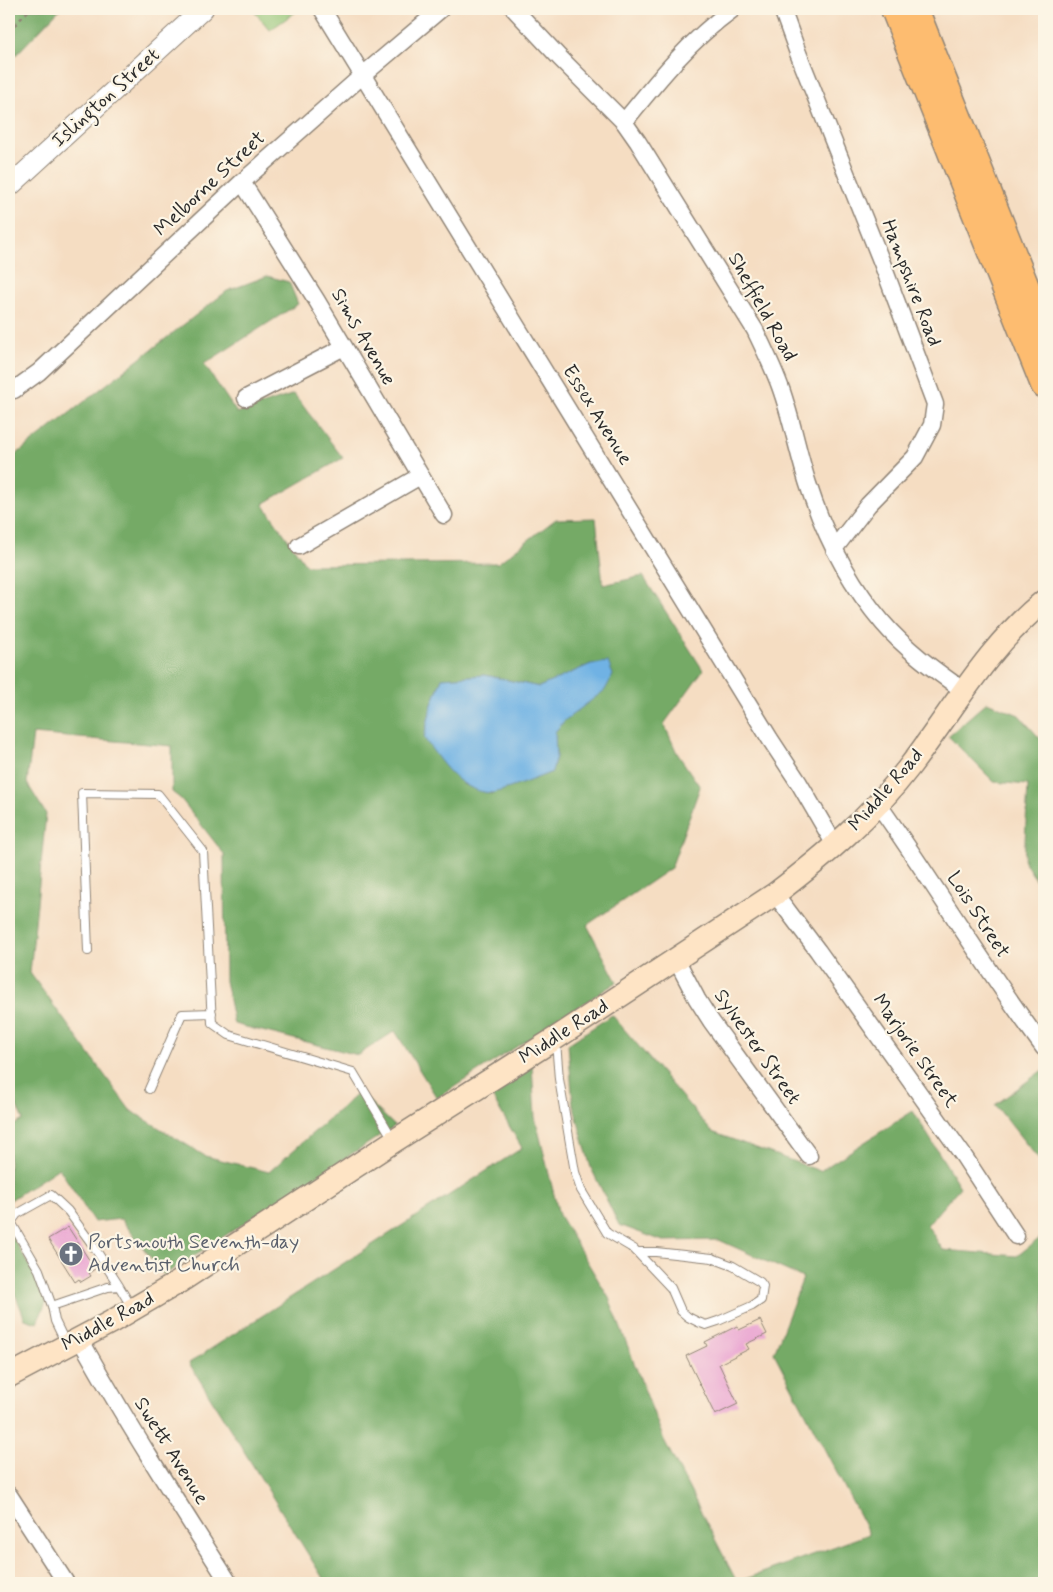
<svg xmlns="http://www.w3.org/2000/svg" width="1053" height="1592" font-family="Mynerve,sans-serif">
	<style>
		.green { fill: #92c474; stroke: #5e7850 }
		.forest { fill: #75aa66; stroke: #506a48; fill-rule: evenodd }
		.water { fill: #70b2e4; stroke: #4e6e88 }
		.building { fill: #e9a3d1 }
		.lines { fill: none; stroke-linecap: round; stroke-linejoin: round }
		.service-casing { stroke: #908476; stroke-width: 10 }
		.minor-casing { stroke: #908476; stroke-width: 19 }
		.tertiary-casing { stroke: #908476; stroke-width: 22 }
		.secondary-casing { stroke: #908476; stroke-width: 25 }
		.primary-casing { stroke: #908476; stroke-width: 29 }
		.path { stroke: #908476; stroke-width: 2.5; stroke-dasharray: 4 4; stroke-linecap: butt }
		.service { stroke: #fff; stroke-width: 8 }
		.minor { stroke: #fff; stroke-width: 16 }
		.tertiary { stroke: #fff; stroke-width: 20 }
		.secondary { stroke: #fee4c5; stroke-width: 22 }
		.primary { stroke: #fdbc6f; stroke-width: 26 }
		.labels { text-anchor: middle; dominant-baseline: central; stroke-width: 4.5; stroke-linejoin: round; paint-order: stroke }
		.street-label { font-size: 20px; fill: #2b2b2b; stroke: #fcf5e5 }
		.worship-label { font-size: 20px; fill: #5b616d; stroke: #fcf5e5; text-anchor: start }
	</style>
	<rect width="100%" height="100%" fill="#fcf5e5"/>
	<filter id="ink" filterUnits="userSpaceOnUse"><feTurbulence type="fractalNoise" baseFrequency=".02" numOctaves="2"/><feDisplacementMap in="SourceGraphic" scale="10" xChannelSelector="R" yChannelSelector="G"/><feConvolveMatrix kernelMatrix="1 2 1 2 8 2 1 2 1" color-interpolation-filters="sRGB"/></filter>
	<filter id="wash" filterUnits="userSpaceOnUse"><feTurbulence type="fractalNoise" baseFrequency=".0096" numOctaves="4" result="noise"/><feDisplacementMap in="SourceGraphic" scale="20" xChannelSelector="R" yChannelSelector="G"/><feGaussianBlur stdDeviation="1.12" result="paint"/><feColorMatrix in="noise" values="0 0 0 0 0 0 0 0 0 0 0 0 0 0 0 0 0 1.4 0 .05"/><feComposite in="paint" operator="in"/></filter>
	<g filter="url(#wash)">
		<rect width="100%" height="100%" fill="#f5ddc2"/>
		<path class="green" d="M252 9H300L270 30Z"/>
		<path class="forest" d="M9 9H60L9 62Z
			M267 276 289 282 298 304 204 364 237 413 294 394 343 458 263 504 306 565 498 563 556 519 596 518 603 585 643 576 703 670 664 724 677 753 700 787 671 868 587 925 617 982 437 1098 395 1031 358 1055 234 1024 225 981 224 854 181 799 172 792V746L33 734 27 783 46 814 30 973 130 1110 205 1156 269 1172 359 1092 395 1126 164 1275 121 1219 94 1222 59 1168 9 1201V1128L23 1120 9 1089V460L227 291ZM591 664 564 721 555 732 556 756 552 772 491 794 464 785 424 738 431 707 442 678 485 675 539 687Z
			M987 702 1019 715 1044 743V893L1024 861 1028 785 994 782 948 736Z
			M612 1015 712 1132 820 1171 913 1111 960 1187 927 1225 943 1250 1017 1256 1044 1235V1583H326L189 1363 522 1148 490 1093 532 1065 535 1117 559 1215 609 1298 664 1440 737 1582 869 1534 774 1353 803 1278 719 1240 663 1241 619 1225 591 1168 573 1104 568 1044Z
			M1044 1069V1166L995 1105Z
			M9 1231 48 1298 37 1323 25 1319 9 1279Z"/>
		<path class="water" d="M608 662 613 675 605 690 564 721 555 732 556 756 552 772C542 776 497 794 490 793 458 790 441 762 424 738L431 707 442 678 485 675 539 687 591 664Z"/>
		<g id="blocks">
			<path class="building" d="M68 1227 95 1269 89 1273 91 1276 81 1282 79 1279 75 1282 48 1239Z
				M760 1320 767 1334 746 1344 749 1349 719 1364 738 1404 715 1415 686 1356 707 1346 705 1342 737 1326 739 1330Z"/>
		</g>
	</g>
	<g filter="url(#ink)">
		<use href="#blocks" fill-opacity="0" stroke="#908476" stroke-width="1"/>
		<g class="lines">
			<defs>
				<path id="service" d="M88 951 82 793 158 794 203 851 212 1023 229 1035 353 1072 393 1139
					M556 1042 559 1079 575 1172 581 1190 607 1233 634 1249 671 1288 681 1311 688 1317 698 1322 706 1325 718 1321 752 1306 761 1300 763 1286 760 1282 733 1266 712 1258 656 1252H638
					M149 1089 182 1014 212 1013
					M52 1306 108 1287 119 1286 132 1308
					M66 1344 55 1321 52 1306 39 1270 11 1222 17 1214 51 1195 68 1211 92 1244 119 1286"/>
				<path id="minor" d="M322 9 770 739 799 783 835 845
					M514 9 559 57 624 122 638 142 755 330C764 349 774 369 781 389 792 420 798 453 808 484 824 534 849 583 883 623 906 650 936 671 964 691
					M782 9 798 53 882 263 935 404 932 425 915 457 868 505 834 549
					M624 122C657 81 690 40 733 9
					M242 182 317 301 444 515
					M9 390H14L39 372 242 182 363 75 441 9
					M246 398 344 347
					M299 546 420 476
					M878 804C935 884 985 969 1044 1048
					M775 894 818 951 963 1155 1016 1236
					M676 959 697 999 711 1021 809 1156
					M80 1339C126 1422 178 1503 229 1583
					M9 1495 66 1583"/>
				<path id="tertiary" d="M9 187 203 9"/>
				<path id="secondary" d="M9 1376 111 1322 179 1282 394 1141 556 1038 775 894C825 856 872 816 910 766 953 710 988 646 1044 601"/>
				<path id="primary" d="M894 9 1044 385
					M915 9 1044 332"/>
			</defs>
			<use href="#service" class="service-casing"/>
			<use href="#minor" class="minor-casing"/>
			<use href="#tertiary" class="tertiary-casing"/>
			<use href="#secondary" class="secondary-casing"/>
			<use href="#primary" class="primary-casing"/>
			<path class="path" d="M9 31 30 9"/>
			<use href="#service" class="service"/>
			<use href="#minor" class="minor"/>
			<use href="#tertiary" class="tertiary"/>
			<use href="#secondary" class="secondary"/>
			<use href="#primary" class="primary"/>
		</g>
	</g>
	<defs>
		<symbol id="church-disc" viewBox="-11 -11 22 22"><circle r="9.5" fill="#6b7280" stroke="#fcf5e5"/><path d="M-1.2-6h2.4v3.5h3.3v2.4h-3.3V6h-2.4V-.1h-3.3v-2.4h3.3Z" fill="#fff"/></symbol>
	</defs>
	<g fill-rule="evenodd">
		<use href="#church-disc" x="57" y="1240" width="28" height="28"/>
	</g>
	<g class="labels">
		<g class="street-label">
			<text transform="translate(106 98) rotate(-42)">Islington Street</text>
			<text transform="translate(210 184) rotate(-43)">Melborne Street</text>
			<text transform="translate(911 283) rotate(69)">Hampshire Road</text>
			<text transform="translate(762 307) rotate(61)">Sheffield Road</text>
			<text transform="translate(363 337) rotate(60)">Sims Avenue</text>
			<text transform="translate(597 415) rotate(58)">Essex Avenue</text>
			<text transform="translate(886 790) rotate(-49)">Middle Road</text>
			<text transform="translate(978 915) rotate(57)">Lois Street</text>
			<text transform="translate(564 1032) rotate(-33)">Middle Road</text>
			<text transform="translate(757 1047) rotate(55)">Sylvester Street</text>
			<text transform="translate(915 1051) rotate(55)">Marjorie Street</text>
			<text transform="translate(108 1322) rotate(-29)">Middle Road</text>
			<text transform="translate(171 1451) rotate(58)">Swett Avenue</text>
		</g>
		<g class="worship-label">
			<text x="88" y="1242">Portsmouth Seventh-day<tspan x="88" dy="23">Adventist Church</tspan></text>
		</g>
	</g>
	<rect width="1053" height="1592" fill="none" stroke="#fcf5e5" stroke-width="30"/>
</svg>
